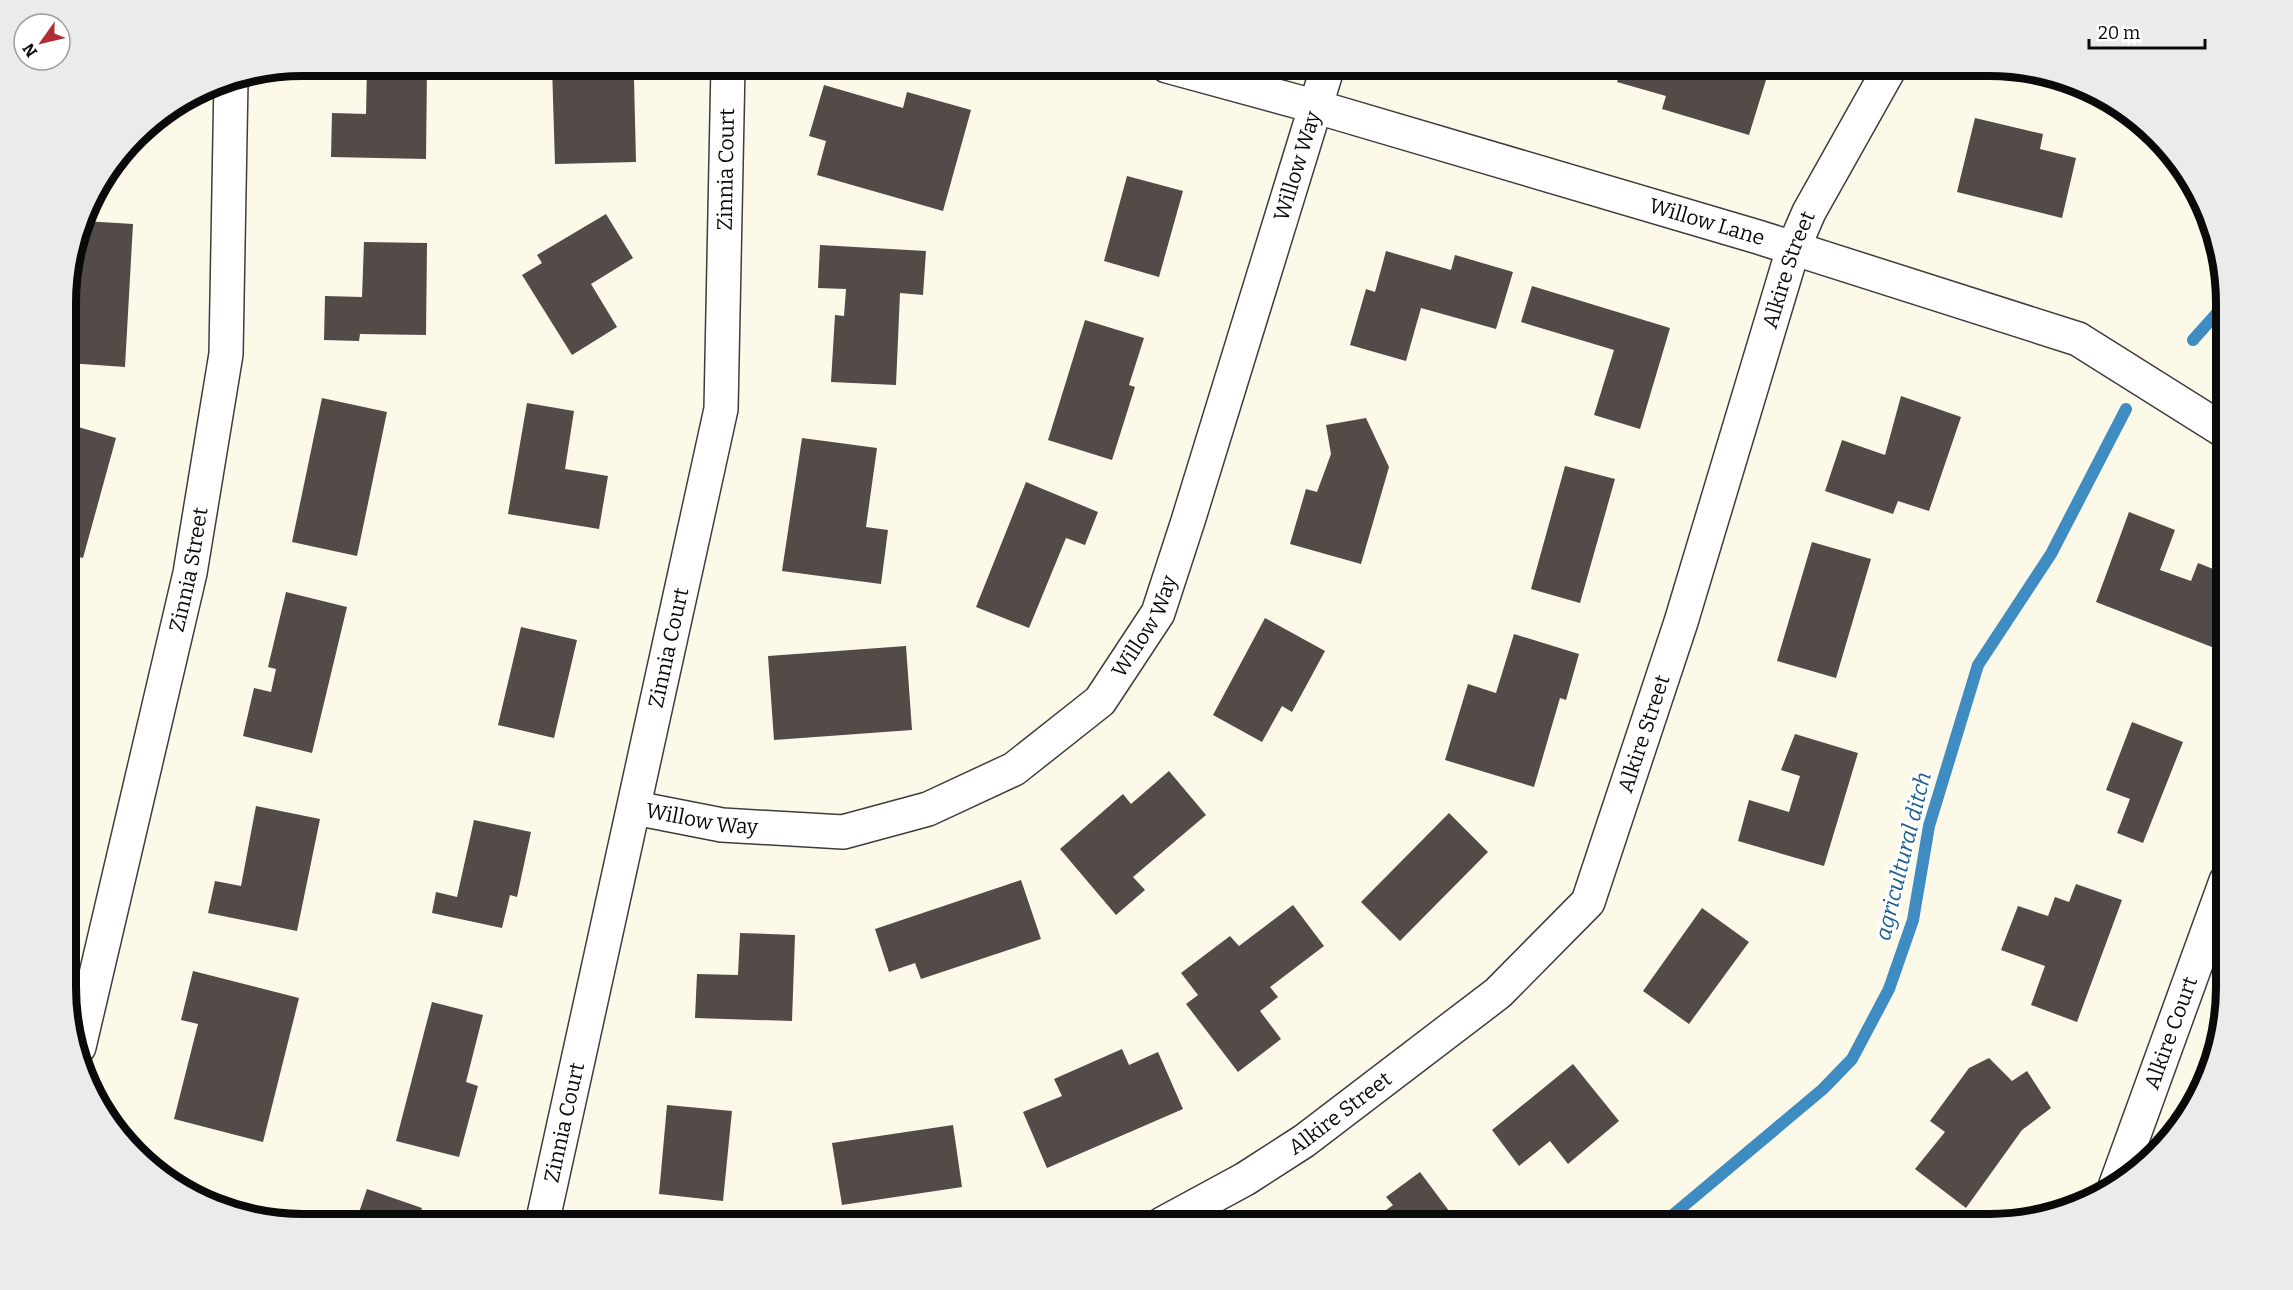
<svg xmlns="http://www.w3.org/2000/svg" width="2293" height="1290" font-family="Bitter,serif">
	<style>
		.lines { fill: none; stroke-linecap: round; stroke-linejoin: round }
		.stream { stroke: #3e8cc2; stroke-width: 12 }
		.building { fill: #524b47 }
		.minor-casing { stroke: #3d3d3d; stroke-width: 36 }
		.minor { stroke: #fff; stroke-width: 33 }
		.labels { text-anchor: middle; dominant-baseline: central; stroke-width: 6; stroke-linejoin: round; paint-order: stroke }
		.street-label { font-size: 21px; fill: #0a0a0a; stroke: #fff }
		.water-label { font-size: 22px; font-style: italic; fill: #1e5e91; stroke: #fff }
		.rim { fill: none; stroke: #0a0a0a; stroke-width: 8 }
	</style>
	<rect width="100%" height="100%" fill="#fdf9e9"/>
	<g class="lines">
		<path class="stream" d="M2193 340 2226 303
			M1662 1224 1823 1089 1852 1059 1889 989 1913 920 1929 826 1978 665 2051 554 2126 409"/>
	</g>
	<path class="building" d="M367 66H427L426 159 331 157 332 113 366 114Z
		M552 66H599V80L634 79 636 162 555 164Z
		M1530 66H1575L1572 78Z
		M1622 66H1766L1770 67 1749 135 1662 109 1666 96 1617 82Z
		M824 85 903 108 907 92 971 110 943 211 817 175 826 141 809 136Z
		M1975 118 2043 134 2040 149 2076 158 2062 218 1957 192Z
		M1127 176 1183 191 1159 277 1104 261Z
		M606 214 633 258 591 284 617 327 572 355 522 275 542 263 537 255Z
		M84 221 133 224 125 367 68 363V305H73L76 247Z
		M364 242 427 243 426 335 360 334 359 341 324 340 325 296 362 297Z
		M820 245 926 251 923 295 900 293 896 385 831 382 835 315 844 316 846 289 818 288Z
		M1386 251 1451 270 1455 255 1513 272 1496 329 1421 308 1406 361 1350 345 1366 289 1375 292Z
		M1532 286 1670 328 1640 429 1594 415 1614 350 1521 322Z
		M1085 320 1144 338 1129 385 1135 387 1112 460 1048 440Z
		M1901 396 1961 417 1929 511 1898 501 1893 514 1825 491 1842 440 1885 455Z
		M322 398 387 412 357 556 292 542Z
		M527 403 574 411 565 469 608 476 599 529 508 514Z
		M1366 418 1389 467 1361 564 1290 544 1306 489 1317 492 1331 454 1326 425Z
		M68 424 116 438 83 558 68 554Z
		M802 438 877 448 866 527 888 530 881 584 782 571Z
		M1565 466 1615 479 1580 603 1531 589Z
		M1026 482 1098 512 1085 545 1066 538 1029 628 976 607Z
		M2129 512 2175 530 2160 570 2191 581 2198 563 2226 574V624L2217 649 2096 602Z
		M1812 542 1871 559 1836 678 1777 661Z
		M286 592 347 607 312 753 243 736 254 688 271 692 276 669 268 667Z
		M68 602 75 603 69 629H68Z
		M1265 618 1325 651 1292 712 1282 706 1262 742 1213 715Z
		M521 627 577 640 554 738 498 725Z
		M1514 634 1579 654 1566 700 1560 698 1534 787 1445 760 1468 684 1496 693Z
		M906 646 912 730 774 740 768 656Z
		M2132 722 2183 742 2143 843 2117 833 2130 799 2106 790Z
		M1795 734 1858 753 1824 866 1738 841 1749 800 1789 812 1800 776 1781 770Z
		M1169 771 1206 815 1133 877 1145 890 1116 915 1060 849 1123 794 1131 804Z
		M256 806 320 819 297 931 208 913 215 881 241 886Z
		M1449 813 1488 852 1400 941 1361 902Z
		M474 820 531 832 517 897 510 895 502 928 432 913 436 892 457 897Z
		M1021 880 1041 939 921 979 915 963 889 972 875 929Z
		M2076 884 2122 900 2077 1022 2031 1005 2045 966 2001 950 2018 906 2048 916 2055 897 2069 902Z
		M1293 905 1324 946 1270 987 1278 997 1260 1011 1281 1039 1238 1072 1186 1004 1198 995 1181 973 1230 936 1239 946Z
		M1702 908 1749 942 1689 1024 1643 991Z
		M740 933 795 935 792 1021 695 1018 697 974 738 975Z
		M193 971 299 998 263 1142 174 1119 198 1024 181 1020Z
		M432 1002 483 1015 466 1082 478 1086 459 1157 396 1141Z
		M1122 1049 1129 1065 1158 1052 1183 1109 1047 1168 1023 1112 1062 1096 1054 1079Z
		M1989 1058 2012 1081 2027 1071 2051 1108 2022 1130 1966 1208 1915 1169 1945 1132 1930 1121 1969 1068Z
		M1573 1064 1619 1121 1568 1164 1550 1141 1519 1166 1492 1130Z
		M667 1105 732 1111 723 1201 659 1194Z
		M953 1125 962 1187 842 1205 832 1143Z
		M1420 1172 1455 1219 1448 1224H1367L1393 1205 1386 1197Z
		M367 1189 422 1208 417 1224H355Z
		M1883 1210 1893 1224H1866Z"/>
	<g class="lines">
		<defs>
			<g id="minor">
				<path id="s1" d="M1167 66 1317 107 1758 237 2078 339 2226 432"/>
				<path id="s2" d="M635 808 722 825 843 832 928 809 1014 769 1100 701 1158 613 1188 521 1328 66"/>
				<path id="s3" d="M79 1047 190 573 226 354 231 80"/>
				<path id="s4" d="M2115 1187 2226 881"/>
				<path id="s5" d="M542 1224 721 409 728 66"/>
				<path id="s6" d="M1162 1224 1245 1179 1304 1141 1498 993 1588 902 1681 622 1793 249 1809 212 1891 66"/>
			</g>
		</defs>
		<use href="#minor" class="minor-casing"/>
		<use href="#minor" class="minor"/>
	</g>
	<g class="labels">
		<g class="street-label">
			<text stroke="none"><textPath href="#s2" startOffset="1076">Willow Way</textPath></text>
			<text stroke="none"><textPath href="#s5" startOffset="1074">Zinnia Court</textPath></text>
			<text stroke="none"><textPath href="#s1" startOffset="562">Willow Lane</textPath></text>
			<text stroke="none"><textPath href="#s6" startOffset="1200">Alkire Street</textPath></text>
			<text stroke="none"><textPath href="#s3" startOffset="490">Zinnia Street</textPath></text>
			<text stroke="none"><textPath href="#s2" startOffset="590">Willow Way</textPath></text>
			<text stroke="none"><textPath href="#s5" startOffset="590">Zinnia Court</textPath></text>
			<text stroke="none"><textPath href="#s6" startOffset="714">Alkire Street</textPath></text>
			<text stroke="none"><textPath href="#s2" startOffset="68">Willow Way</textPath></text>
			<text stroke="none"><textPath href="#s4" startOffset="164">Alkire Court</textPath></text>
			<text stroke="none"><textPath href="#s6" startOffset="210">Alkire Street</textPath></text>
			<text stroke="none"><textPath href="#s5" startOffset="104">Zinnia Court</textPath></text>
		</g>
		<g class="water-label">
			<text transform="translate(1903 856) rotate(-76)">agricultural ditch</text>
		</g>
	</g>
	<path d="M0 0H2293V1290H0ZM303 76H1989A227 227 0 0 1 2216 303V987A227 227 0 0 1 1989 1214H303A227 227 0 0 1 76 987V303A227 227 0 0 1 303 76Z" fill="#ebebeb" fill-rule="evenodd"/>
	<path class="rim" d="M303 76H1989A227 227 0 0 1 2216 303V987A227 227 0 0 1 1989 1214H303A227 227 0 0 1 76 987V303A227 227 0 0 1 303 76Z"/>
	<g transform="translate(42 42) rotate(236)"><circle r="28" fill="#ffffff" stroke="#9d9d9d" stroke-width="1.5"/>
	<path d="M0-4.5L10 22L0 15L-10 22Z" fill="#ae2e33"/>
	<text y="-9" font-size="16" font-weight="bold" text-anchor="middle" fill="#0a0a0a">N</text>
	</g>
	<path d="M2089 39v9h116v-9" fill="none" stroke="#0a0a0a" stroke-width="3"/>
	<text x="2098" y="39" font-size="18" fill="#0a0a0a" stroke="#ffffff" stroke-width="4.5" paint-order="stroke">20 m</text>
</svg>
